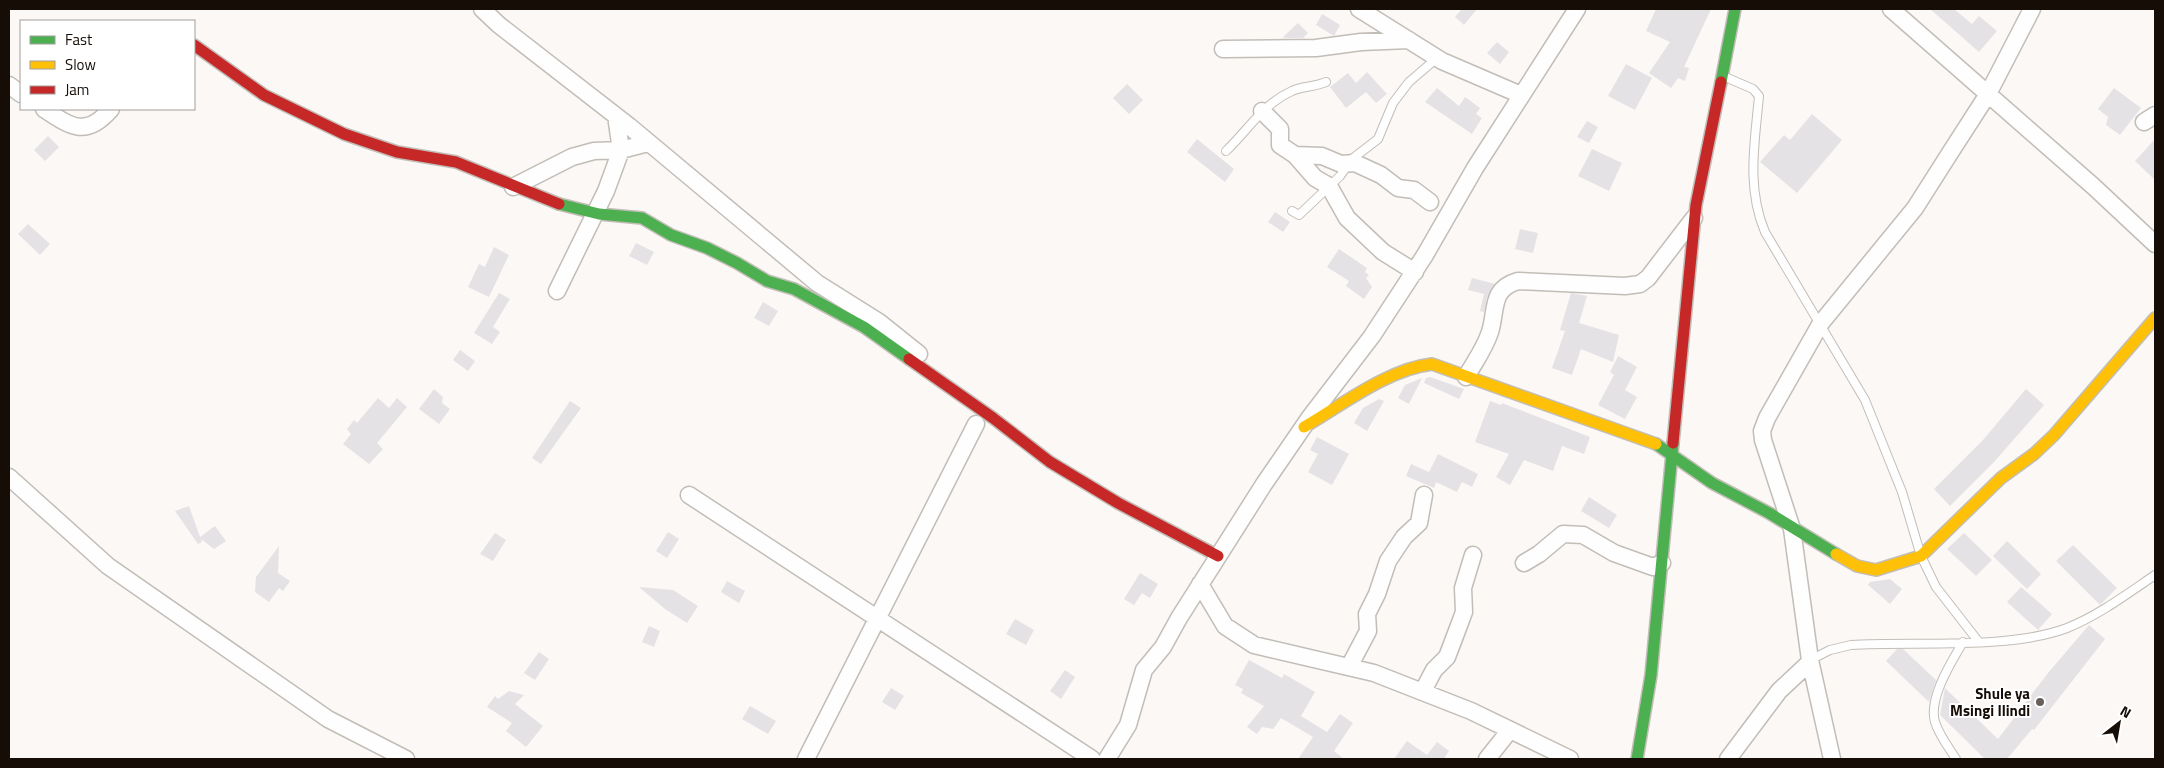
<svg xmlns="http://www.w3.org/2000/svg" width="2164" height="768" font-family="'Titillium Web',sans-serif">
	<style>
		.building { fill: #e5e2e6 }
		.lines { fill: none; stroke-linecap: round; stroke-linejoin: round }
		.lane-casing { stroke: #c2bdb7; stroke-width: 10 }
		.street-casing { stroke: #c2bdb7; stroke-width: 19 }
		.fast-casing { stroke: #c2bdb7; stroke-width: 14 }
		.slow-casing { stroke: #c2bdb7; stroke-width: 14 }
		.jam-casing { stroke: #c2bdb7; stroke-width: 14 }
		.lane { stroke: #fefefe; stroke-width: 8 }
		.street { stroke: #fefefe; stroke-width: 16 }
		.fast { stroke: #4caf50; stroke-width: 11 }
		.slow { stroke: #ffc107; stroke-width: 11 }
		.jam { stroke: #c62828; stroke-width: 11 }
		.poi-dot { fill: #665f5a; stroke: #fff; stroke-width: 2 }
		.labels { text-anchor: middle; dominant-baseline: central; stroke-width: 4; stroke-linejoin: round; paint-order: stroke }
		.poi-label { font-size: 15px; font-weight: bold; fill: #150d06; stroke: #fff; text-anchor: end }
	</style>
	<rect width="100%" height="100%" fill="#fbf8f5"/>
	<path class="building" d="M1462 9H1477L1464 25 1455 17Z
		M1656 9H1711L1684 67 1689 68 1685 81 1678 78 1671 88 1649 73 1670 42 1646 31Z
		M1930 9H1954L1972 24 1979 16 1997 31 1979 52Z
		M1322 14 1340 25 1334 36 1316 25Z
		M1298 23 1308 33 1303 38H1285L1283 37Z
		M1497 42 1509 52 1500 64 1487 53Z
		M1626 64 1652 78 1635 110 1608 96Z
		M1367 72 1387 94 1376 103 1366 92 1346 108 1330 87 1348 73 1356 83Z
		M1127 84 1143 100 1129 114 1113 98Z
		M1437 88 1459 106 1465 97 1480 108 1476 114 1482 118 1472 134 1425 102Z
		M2114 88 2141 108 2120 135 2106 125 2108 117 2098 109Z
		M1812 114 1842 140 1797 193 1760 162 1784 135 1790 140Z
		M1587 121 1598 127 1589 143 1577 137Z
		M48 136 59 147 45 161 34 150Z
		M1197 139 1234 169 1225 182 1187 152Z
		M2155 139V180L2135 161Z
		M1592 149 1622 163 1609 191 1578 176Z
		M1275 212 1290 222 1283 232 1268 222Z
		M28 224 50 244 40 255 18 234Z
		M1520 229 1538 233 1533 253 1515 249Z
		M636 243 654 252 647 265 629 256Z
		M494 247 509 255 489 297 468 287 479 264 485 267Z
		M1339 249 1367 268 1365 272 1369 275 1366 278 1372 287 1364 299 1346 286 1349 281 1327 267Z
		M1472 278 1495 284 1487 298 1484 312 1480 311 1484 294 1468 290Z
		M499 293 510 299 493 327 500 332 492 344 474 333Z
		M1571 293 1587 296 1579 323 1619 335 1613 362 1581 349 1572 375 1552 368 1565 331 1560 330Z
		M763 302 778 311 769 326 754 318Z
		M460 350 475 361 468 371 453 360Z
		M1618 356 1637 367 1625 390 1637 397 1625 419 1598 405 1614 375 1610 372Z
		M1430 377 1464 389 1459 399 1424 383 1426 378Z
		M1422 378 1409 404 1398 398 1405 385Z
		M434 389 443 397 442 403 450 409 439 424 419 409Z
		M2026 389 2044 405 1994 462 1950 506 1934 489 1983 440Z
		M378 398 389 408 397 398 407 407 377 443 383 449 369 464 343 444 351 434 347 429 354 420 357 423Z
		M1379 399 1384 401 1367 431 1354 423 1363 408Z
		M570 401 581 408 541 464 532 458Z
		M1490 401 1501 405 1502 403 1590 437 1584 454 1562 446 1553 471 1524 460 1510 485 1496 477 1509 454 1475 442Z
		M1317 437 1349 454 1332 485 1308 472 1318 454 1310 450Z
		M1438 454 1478 474 1472 487 1462 482 1457 492 1436 482 1434 488 1406 476 1411 464 1429 472Z
		M1589 497 1617 515 1609 528 1581 511Z
		M189 506 200 537 215 526 226 541 214 549 201 539 202 542 198 544 175 511Z
		M668 532 679 539 667 558 656 551Z
		M495 533 506 540 493 561 480 554Z
		M1964 533 1992 560 1976 576 1947 549Z
		M2007 541 2041 574 2027 589 1993 556Z
		M2073 545 2117 588 2100 605 2056 561Z
		M279 546 278 573 290 581 283 591 279 588 269 602 255 592 256 577Z
		M1140 573 1158 584 1150 598 1142 593 1134 605 1124 599Z
		M1890 579 1902 589 1890 604 1868 585 1870 582Z
		M727 581 745 591 739 603 721 592Z
		M639 587 673 590 698 606 687 623 665 609Z
		M2021 587 2052 614 2038 630 2007 602Z
		M1015 619 1034 630 1026 645 1006 634Z
		M2089 625 2105 639 2034 730 2032 729 2007 759H1985L1940 715 1945 688 1998 739 2048 673Z
		M649 626 660 631 654 647 642 642Z
		M1897 649H1903L1936 680 1929 702 1886 661Z
		M539 652 549 659 535 680 524 673Z
		M1249 660 1282 678 1284 674 1315 692 1301 716 1327 732 1340 714 1353 723 1334 751 1344 759H1298L1313 737 1281 718 1273 729 1262 727 1257 734 1247 727 1264 706 1241 693 1243 689 1235 685Z
		M1065 670 1075 677 1061 699 1050 691Z
		M891 688 904 696 895 710 882 702Z
		M509 691 524 695 515 704 543 726 526 747 506 731 512 723 487 707 495 696 498 699Z
		M750 706 776 721 768 734 742 719Z
		M1407 741 1427 755 1437 742 1449 751 1444 759H1394Z"/>
	<g class="lines">
		<defs>
			<path id="lane" d="M1723 76 1753 89 1759 96C1755 142 1746 187 1765 232L1865 400 1902 492 1921 556 1936 587 1978 641
				M1226 151C1248 130 1263 104 1292 91 1302 86 1315 87 1326 82
				M1292 211 1299 215 1340 176 1352 159 1378 139 1393 103 1409 82 1437 58
				M1810 660 1830 650 1851 645C1915 641 2009 650 2067 628 2099 615 2127 594 2155 575
				M1956 759C1949 748 1939 735 1935 722 1928 698 1952 661 1963 642"/>
			<path id="street" d="M482 9 499 25 629 126 817 283 879 322 919 354
				M1359 9 1442 61 1521 95
				M1891 9 2093 186 2155 244
				M1223 49 1316 48 1361 42 1409 40
				M9 85 21 94
				M44 109C71 127 86 138 111 109
				M1262 111 1280 129V145L1295 155 1322 156 1341 164 1355 163 1381 175 1398 188 1414 190 1430 202
				M2144 122 2155 115
				M1295 155 1315 178 1329 186 1347 218 1383 252 1415 272
				M513 187 572 157 594 151 621 150 616 116
				M557 291 606 191 621 150 648 143
				M1466 377C1474 363 1485 348 1490 332 1497 310 1490 289 1518 281L1625 286 1640 284 1648 278 1694 218
				M9 477 108 566 328 719 406 759
				M689 495 1092 759
				M1524 563 1539 554 1563 534 1583 535 1614 553 1653 567 1662 563
				M1200 584 1225 626 1254 645 1374 673 1471 711 1570 759
				M1349 667 1368 631 1367 614 1377 594 1388 561 1404 537 1419 523 1424 495
				M1423 691 1434 670 1447 657 1455 636 1464 612 1463 588 1473 555
				M806 759 976 424
				M1107 759 1128 725 1144 670 1163 647 1179 618 1264 484 1310 417 1372 336 1425 255 1475 168 1577 9
				M1487 759 1510 730
				M1728 759 1779 691 1810 662
				M1832 759 1810 660 1792 529 1763 440 1762 431 1767 418 1821 323 1915 208 1950 153 1988 94 2032 9"/>
			<path id="fast" d="M1721 82 1735 9
				M559 204 599 214 642 218 671 235 707 248 737 263 767 281 794 289 864 327 909 359
				M1656 444 1712 483 1769 513 1836 554
				M1637 759 1651 675 1673 443"/>
			<path id="slow" d="M1304 427C1342 405 1388 369 1432 364L1656 444
				M1836 554 1857 566 1876 570 1921 556 2001 478 2034 454 2054 435 2155 318"/>
			<path id="jam" d="M194 45 264 95 344 134 397 152 456 162 559 204
				M909 359 993 418 1050 462 1118 503 1218 556
				M1673 443 1696 205 1721 82"/>
		</defs>
		<use href="#lane" class="lane-casing"/>
		<use href="#street" class="street-casing"/>
		<use href="#fast" class="fast-casing"/>
		<use href="#slow" class="slow-casing"/>
		<use href="#jam" class="jam-casing"/>
		<use href="#lane" class="lane"/>
		<use href="#street" class="street"/>
		<use href="#fast" class="fast"/>
		<use href="#slow" class="slow"/>
		<use href="#jam" class="jam"/>
	</g>
	<circle class="poi-dot" cx="2040" cy="702" r="5"/>
	<g class="labels">
		<g class="poi-label">
			<text x="2030" y="693">Shule ya<tspan x="2030" dy="17">Msingi Ilindi</tspan></text>
		</g>
	</g>
	<rect width="2164" height="768" fill="none" stroke="#150d06" stroke-width="20"/>
	<rect x="20" y="20" width="175" height="90" fill="#ffffff" stroke="#a19e9b"/>
	<rect x="30" y="36" width="25" height="8" fill="#4caf50" stroke="#a19e9b"/>
	<text x="65" y="45" font-size="15" fill="#150d06">Fast</text>
	<rect x="30" y="61" width="25" height="8" fill="#ffc107" stroke="#a19e9b"/>
	<text x="65" y="70" font-size="15" fill="#150d06">Slow</text>
	<rect x="30" y="86" width="25" height="8" fill="#c62828" stroke="#a19e9b"/>
	<text x="65" y="95" font-size="15" fill="#150d06">Jam</text>
	<g transform="translate(2119 723) rotate(31)" stroke="#ffffff" stroke-width="4" paint-order="stroke">
	<path d="M0-4L9 19L0 12L-9 19Z" fill="#150d06"/>
	<text y="-8" font-size="14" font-weight="bold" text-anchor="middle" fill="#150d06">N</text>
	</g>
</svg>
